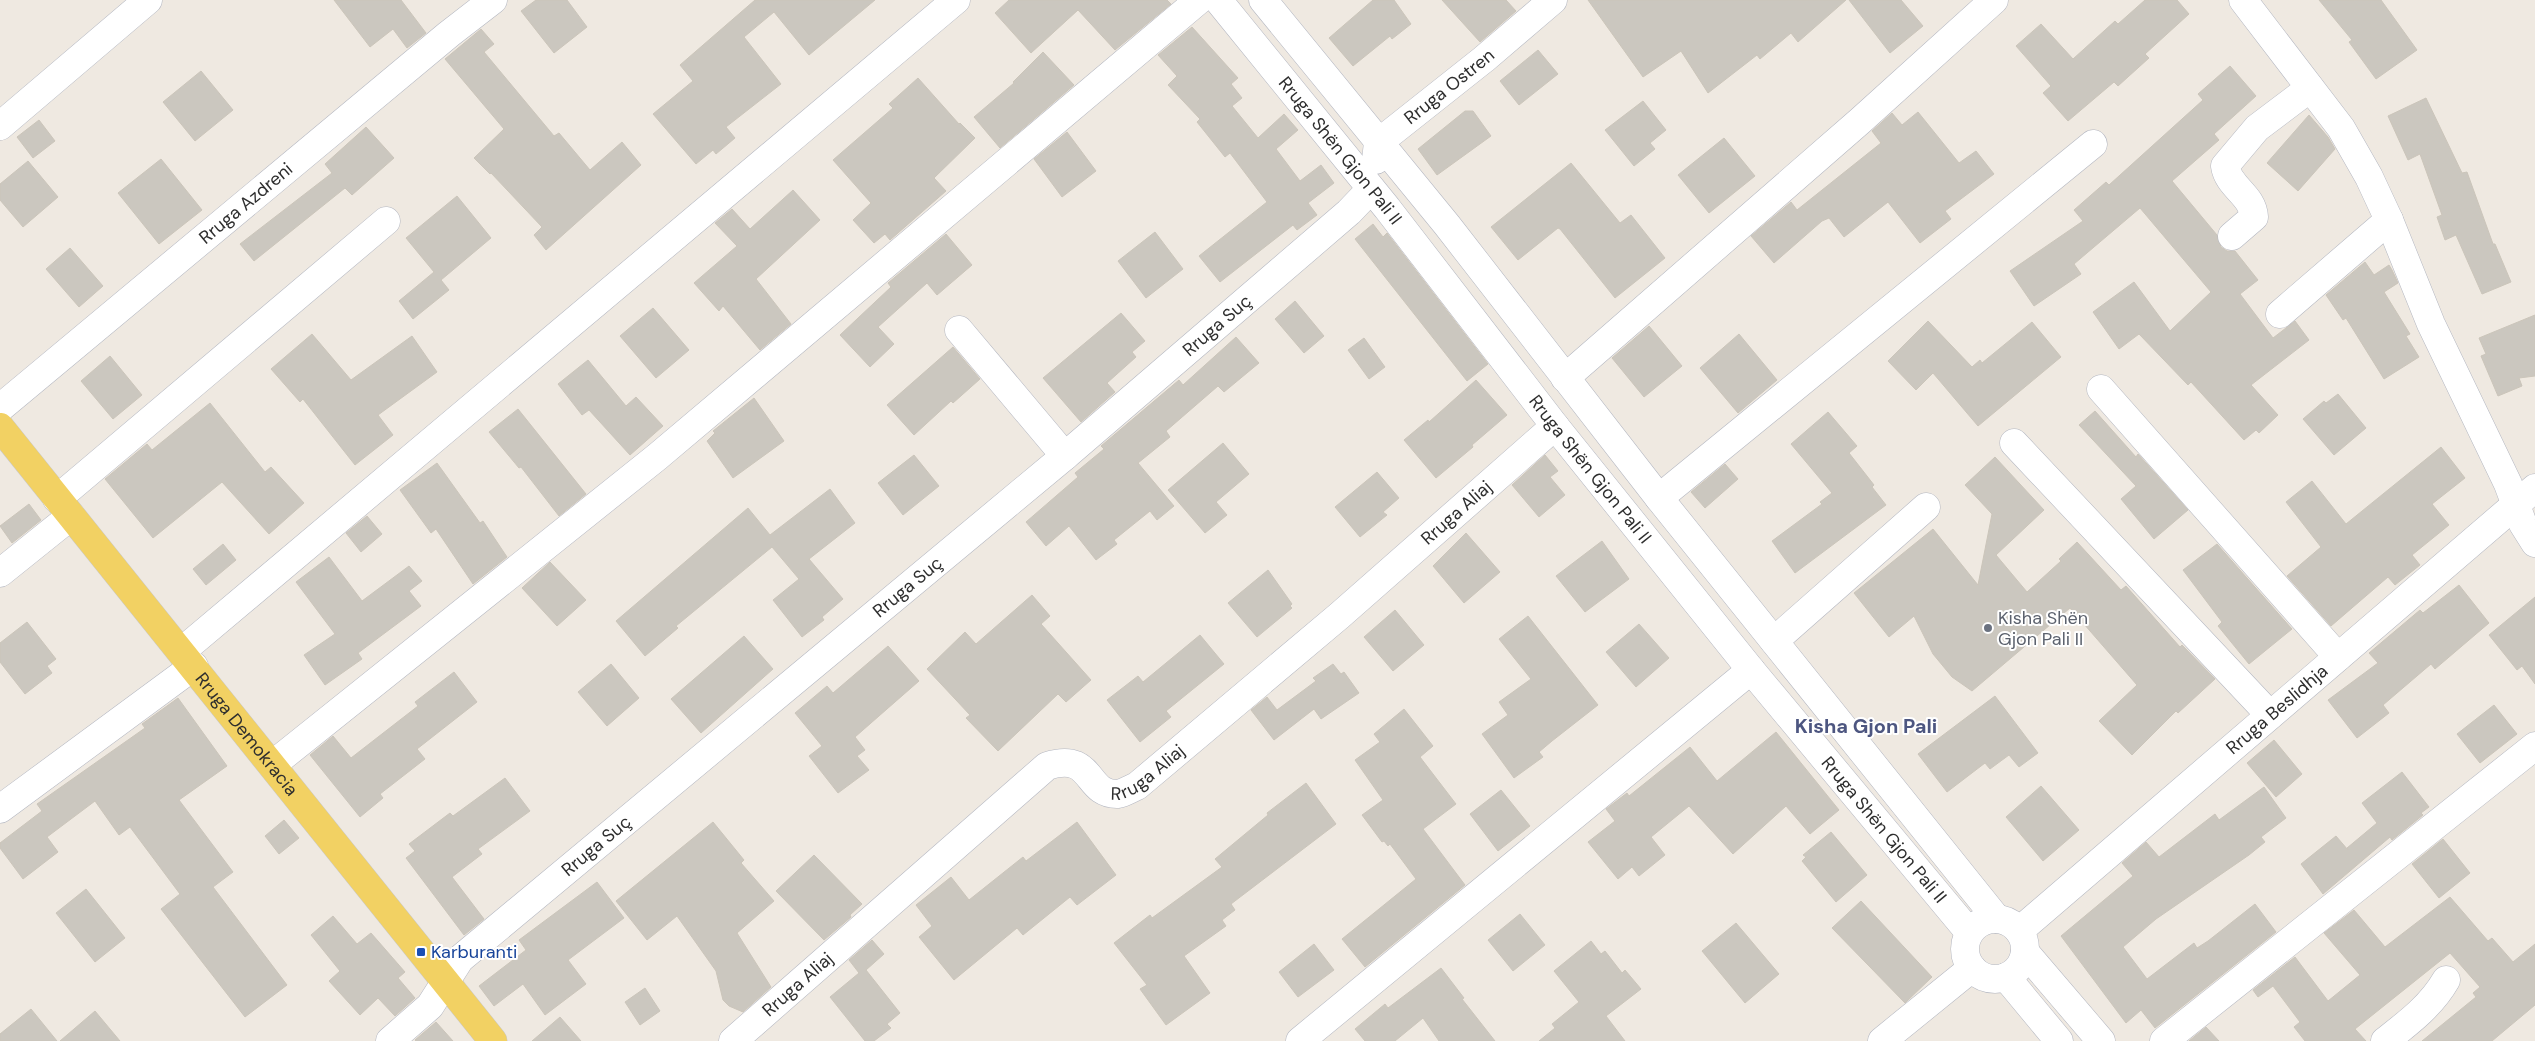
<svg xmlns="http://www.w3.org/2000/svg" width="2535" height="1041" font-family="'DM Sans',sans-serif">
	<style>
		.building { fill: #cbc7bf; stroke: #cbc5ba }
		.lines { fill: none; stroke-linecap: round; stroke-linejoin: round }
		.minor-casing { stroke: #b4b7c1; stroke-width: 29 }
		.major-casing { stroke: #c9c9c9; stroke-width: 29 }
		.minor { stroke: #fff; stroke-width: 28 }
		.major { stroke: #f2d163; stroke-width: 28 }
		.worship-dot { fill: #6b7280; stroke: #fff; stroke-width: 2 }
		.transit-dot { fill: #1a4fb4; stroke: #fff; stroke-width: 2 }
		.labels { text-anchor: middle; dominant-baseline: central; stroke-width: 4; stroke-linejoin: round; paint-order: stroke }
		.street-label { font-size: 18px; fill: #2e2e2e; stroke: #fff }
		.worship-label { font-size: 18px; fill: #5b616d; stroke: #fff; text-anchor: start }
		.transit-label { font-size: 18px; fill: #164399; stroke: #fff; text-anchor: start }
		.quarter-label { font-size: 20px; font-weight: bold; fill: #4d5680; stroke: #fff }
	</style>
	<rect width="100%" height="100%" fill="#efe9e1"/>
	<path class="building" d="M334 0H401L426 33 407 48 393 29 370 47Z
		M536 0H567L587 27 554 53 521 11Z
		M755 0H875L809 55 774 12 744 37 781 84 726 127 735 138 716 154 713 150 696 164 653 114 693 81 680 65Z
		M1009 0H1167L1171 4 1115 50 1078 10 1031 53 995 13Z
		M1373 0H1394L1411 24 1392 39 1390 36 1353 66 1329 38Z
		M1442 0H1506L1516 11 1480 42Z
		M1588 0H1846L1798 42 1791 33 1760 59 1757 55 1708 93 1681 51 1643 77Z
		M1849 0H1901L1923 26 1890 53Z
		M2145 0H2177L2189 14 2145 54 2149 58 2118 86 2114 82 2068 121 2043 93 2051 86 2016 46 2041 24 2073 59 2115 21 2118 24Z
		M2319 0H2381L2417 50 2376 79 2349 42 2352 40Z
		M1192 27 1238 78 1231 84 1242 98 1232 106 1258 138 1284 114 1298 130 1276 149 1300 181 1321 165 1334 183 1308 203 1317 215 1297 230 1293 225 1220 282 1199 256 1267 202 1230 153 1225 157 1197 122 1200 119 1168 85 1177 76 1158 55Z
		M481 29 494 44 484 52 554 136 559 133 590 170 622 142 641 165 546 250 534 235 542 227 491 173 490 174 474 158 504 129 445 59Z
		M1538 50 1558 74 1519 105 1500 81Z
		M1043 52 1074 85 1000 148 974 117 1014 83 1013 82Z
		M2230 66 2256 96 2214 134 2219 140 2172 181 2217 235 2221 247 2227 251H2235L2258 280 2240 294 2273 338 2295 321 2309 340 2251 385 2278 415 2259 433 2256 430 2244 440 2191 382 2188 385 2139 334 2119 349 2093 312 2134 282 2170 331 2211 292 2140 208 2074 264 2081 274 2034 306 2010 271 2083 221 2074 210 2106 182 2109 185 2203 100 2198 94Z
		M201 71 233 110 195 141 163 102Z
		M918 78 959 124 960 123 975 138 934 178 946 191 890 240 885 234 874 243 853 220 871 203 833 160 893 108 889 104Z
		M2426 98 2462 173 2467 172 2493 244H2495L2511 282 2482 294 2456 235 2445 240 2437 217 2442 215 2420 154 2408 160 2388 116Z
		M1643 101 1666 130 1650 143 1655 149 1634 166 1605 130Z
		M1465 111H1473L1491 136 1437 175 1418 149Z
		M1918 112 1959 163 1976 151 1994 174 1945 211 1951 219 1920 243 1888 202 1844 237 1829 218 1822 221 1774 263 1751 236 1791 202 1797 210 1881 143 1872 131 1892 113 1902 125Z
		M2309 115 2328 137 2335 149 2298 191 2267 163Z
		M39 120 55 141 33 158 17 137Z
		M366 127 394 158 352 195 345 188 254 261 240 244 332 173 325 164Z
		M1067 132 1096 171 1062 197 1034 159Z
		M1724 138 1755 176 1709 213 1678 175Z
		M161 159 202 210 159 244 118 193Z
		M28 161 58 197 23 227 0 200V184Z
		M1571 163 1620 223 1631 215 1665 258 1615 298 1560 229 1558 228 1518 260 1491 227Z
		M793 190 820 220 756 279 791 324 760 350 723 306 719 311 694 283 737 246 715 223 732 209 750 229Z
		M457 196 491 238 441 280 449 290 413 319 399 301 434 272 406 238Z
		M1373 224 1383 237 1387 233 1488 364 1467 381 1355 239Z
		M1155 232 1183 269 1146 298 1118 261Z
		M946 234 972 265 937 295 927 283 878 327 894 344 870 367 840 335 891 287 888 283Z
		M70 248 103 286 79 307 46 269Z
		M2365 262 2374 275 2389 265 2392 270 2398 283 2384 292 2410 334 2406 336 2419 357 2384 379 2346 318 2343 320 2326 295Z
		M1295 301 1324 336 1304 353 1275 319Z
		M653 308 689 350 656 378 620 336Z
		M1121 313 1145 341 1132 352 1136 357 1107 383 1115 392 1081 422 1043 378Z
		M2535 315V376L2519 378 2522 386 2498 396 2481 356 2486 354 2479 338Z
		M1928 321 1972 367 1980 360 1982 363 2032 322 2061 357 1978 426 1933 373 1916 390 1888 361Z
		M1649 326 1682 366 1644 397 1612 358Z
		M312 334 351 380 412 336 437 372 378 415 393 435 355 465 303 399 300 402 271 369Z
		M1739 334 1777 380 1738 413 1700 368Z
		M1236 337 1259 363 1224 392 1218 386 1166 431 1170 437 1138 463 1174 506 1157 520 1150 511 1114 540 1117 544 1096 560 1069 526 1046 546 1026 522 1078 477 1075 473 1104 449 1101 446 1179 380 1183 385Z
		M1364 338 1385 367 1369 379 1348 350Z
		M953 347 980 379 953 403 951 401 914 435 887 405Z
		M110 356 142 395 113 419 81 381Z
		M588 360 626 406 636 397 663 426 630 455 589 410 582 415 558 384Z
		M1476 380 1507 415 1472 445 1473 447 1436 478 1404 440 1428 420 1429 422Z
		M2338 394 2366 428 2334 455 2303 419 2324 401 2326 403Z
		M754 398 784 441 733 478 707 441 715 433 713 431Z
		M210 403 265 472 271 467 304 503 269 534 222 482 153 538 105 479 147 444 152 450Z
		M518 409 586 494 559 516 521 467 519 468 489 432Z
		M2095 411 2136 457 2138 454 2188 510 2154 539 2121 499 2136 486 2079 425Z
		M1828 412 1857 446 1849 453 1874 485 1872 487 1886 505 1795 573 1772 541 1822 504 1820 502 1832 493 1791 444Z
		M1223 443 1249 474 1216 502 1227 515 1205 533 1168 490Z
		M2441 447 2465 478 2432 504 2449 525 2412 555 2420 565 2395 585 2388 577 2331 626 2287 576 2321 547 2286 502 2312 481 2346 524Z
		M914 455 939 486 903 515 878 483Z
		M1545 455 1558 471 1550 477 1565 495 1539 517 1512 485Z
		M1995 457 2044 510 1996 555 2027 592 2061 561 2059 559 2077 542 2121 590 2126 586 2180 647 2182 645 2215 679 2178 713 2176 711 2132 755 2099 721 2137 685 2070 608 1972 691 1952 677 1933 654 1914 616 1889 637 1854 593 1933 529 1978 585 1992 514 1965 485Z
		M437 463 480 523 483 521 507 557 473 584 436 529 431 533 400 490Z
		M1725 464 1738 479 1705 508 1691 492Z
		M1377 472 1399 498 1383 512 1387 515 1360 537 1335 507Z
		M830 489 855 523 809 559 843 599 822 617 824 620 802 637 773 600 799 579 772 547 676 626 678 628 645 656 616 621 748 508 770 535Z
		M29 504 41 520 12 543 0 526Z
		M367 516 382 534 361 552 346 533Z
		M1466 533 1500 572 1464 603 1433 566Z
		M1602 541 1629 579 1585 612 1556 576Z
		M223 544 236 560 206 585 193 569Z
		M2217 544 2292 629 2249 664 2218 626 2222 622 2183 570Z
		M329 557 362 601 409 566 422 581 409 591 421 606 358 653 362 659 325 685 304 655 335 634 296 582Z
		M550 562 586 600 557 626 522 588Z
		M1268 570 1292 604 1290 606 1292 608 1257 637 1228 603Z
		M2459 585 2489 623 2435 669 2431 664 2383 705 2389 713 2357 738 2328 700 2378 663 2369 653 2420 610 2423 613Z
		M1032 595 1050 616 1041 624 1091 680 1066 702 1058 694 998 751 966 718 970 715 927 669 965 632 976 644Z
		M2535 597V684L2522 666 2517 670 2489 635Z
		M1395 610 1424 645 1393 671 1364 637Z
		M1528 616 1598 705 1552 741 1539 752 1543 757 1514 778 1482 734 1508 715 1499 702 1531 679 1499 639Z
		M27 622 56 659 47 666 52 673 25 694 0 662V643Z
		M1639 624 1669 658 1636 687 1606 652Z
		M1200 635 1224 664 1166 711 1171 717 1140 742 1107 700 1138 676 1143 682Z
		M744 636 773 669 701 733 671 699Z
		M888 646 919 681 855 737 865 750 857 756 869 770 838 793 809 756 822 746 795 713 827 686 833 693Z
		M611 664 639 698 607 726 578 692Z
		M1333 664 1341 674 1344 672 1359 693 1321 719 1314 709 1274 740 1251 710 1267 697 1277 710 1316 681 1313 678Z
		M454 672 477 702 417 749 425 759 380 794 383 798 360 817 310 755 333 736 351 758 418 706 415 702Z
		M1995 696 2038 753 2019 767 2009 755 1990 769 1985 763 1947 792 1918 754Z
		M178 698 227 766 179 800 233 872 213 887 287 985 245 1017 161 909 180 894 130 827 119 835 95 801 47 837 58 852 23 879 0 848V843L42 811 37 804 145 728 142 724Z
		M2494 705 2517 734 2480 763 2457 734Z
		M1404 709 1433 746 1420 757 1456 804 1423 829 1465 885 1365 967 1342 939 1416 879 1390 844 1388 846 1384 841 1382 842 1362 815 1383 800 1355 760 1380 742 1374 734Z
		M1776 732 1839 810 1810 834 1786 806 1733 854 1689 806 1651 837 1665 855 1639 876 1632 867 1618 879 1588 842 1615 821 1606 809 1627 793 1629 796 1690 747 1717 781Z
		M2274 740 2302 774 2276 797 2247 763Z
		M2402 772 2429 807 2421 813 2423 815 2392 840 2390 837 2323 894 2301 864 2336 836 2348 850 2347 848 2377 823 2362 803Z
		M505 778 530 811 478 849 482 854 452 877 484 919 464 935 406 858 415 851 409 844 450 813 453 816Z
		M1306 783 1336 824 1231 904 1235 910 1222 920 1226 926 1184 956 1210 993 1166 1025 1140 989 1147 985 1114 943 1150 915 1152 918 1222 867 1215 859 1268 815 1267 813Z
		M2041 786 2079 830 2043 861 2006 817Z
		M2264 787 2286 818 2261 837 2265 842 2249 855 2156 919 2123 947 2147 979 2194 943 2197 948 2208 941 2255 904 2276 932 2155 1028 2141 1010 2126 1023 2061 936 2133 876 2122 863 2146 842 2159 857 2215 814 2219 820Z
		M1501 790 1530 826 1498 851 1470 814Z
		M284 820 299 838 279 854 265 836Z
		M713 822 744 860 741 863 774 901 737 933 771 987 743 1012 729 1006 723 1000 716 971 677 916 647 940 616 901Z
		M1077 822 1116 875 1077 905 1070 897 1023 935 1017 928 954 980 919 937 932 926 916 905 951 877 969 900 1023 857 1026 861Z
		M1831 832 1867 875 1836 902 1802 861 1806 857 1803 855Z
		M2443 839 2470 873 2439 898 2412 864Z
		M814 855 862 904 850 915 851 917 824 940 776 891Z
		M597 882 624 918 568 960 586 984 545 1015 523 984 494 1006 479 986 526 950 519 940Z
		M86 889 125 938 95 962 56 913Z
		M2450 897 2488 941 2492 938 2513 962 2535 944V1005L2492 1041H2422L2476 997 2473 993 2480 987 2450 953 2355 1029 2366 1041H2305L2294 1027 2300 1022 2273 986 2258 997 2253 990 2295 957 2328 1001 2360 975 2324 933 2354 910 2385 947Z
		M1861 901 1932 977 1905 1003 1832 928Z
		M1520 914 1545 945 1513 971 1488 940Z
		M333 916 357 944 371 933 405 972 398 978 415 998 395 1016 378 998 360 1015 329 981 340 971 311 935Z
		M1736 923 1779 974 1745 1003 1702 951Z
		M872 940 884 954 866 970 900 1013 887 1024 891 1028 874 1041H865L830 997 859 973 849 960Z
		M1591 941 1601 954 1605 951 1622 973 1625 970 1641 989 1606 1016 1625 1041H1539L1555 1028 1552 1024 1579 1002 1554 971Z
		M1314 944 1334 970 1298 997 1279 972Z
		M1441 968 1464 998 1462 999 1495 1041H1439L1423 1018 1395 1041H1365L1355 1029 1385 1004 1388 1008Z
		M645 988 660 1011 640 1025 625 1002Z
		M31 1009 57 1041H0V1034Z
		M95 1011 120 1041H60Z
		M560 1017 581 1041H532Z
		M436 1022 453 1041H416L415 1040Z
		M2206 1027 2219 1041H2189Z"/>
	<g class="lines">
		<defs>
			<g id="minor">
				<path id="s1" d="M1218 0 1387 208 1555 426 1751 670 1969 932"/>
				<path d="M1263 0 1447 225 1659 498 1997 919"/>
				<path d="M2243 0 2341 128 2369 177 2389 220 2431 324 2508 484 2523 524 2535 543"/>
				<path d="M0 126 148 0"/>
				<path id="s2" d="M1376 160 1378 143 1484 59 1553 0"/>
				<path d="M2232 236 2254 217C2253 195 2228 187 2225 166L2257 128 2310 88"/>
				<path d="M2280 314 2389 220"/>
				<path d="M959 330 1065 456"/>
				<path d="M1565 378 1860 121 1994 0"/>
				<path d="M2101 389 2338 657"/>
				<path id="s3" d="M0 408 449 34 493 0"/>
				<path d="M2014 443 2270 715"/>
				<path d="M1659 498 2093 144"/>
				<path d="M57 499 386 221"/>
				<path d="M0 573 71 516"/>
				<path d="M1774 641 1926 507"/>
				<path d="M182 651 956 0"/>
				<path d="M272 765 657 457 1199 0"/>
				<path d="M0 809 194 666"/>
				<circle cx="1995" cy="949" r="30"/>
				<path id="s4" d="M2019 931 2535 488"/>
				<path d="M2025 952 2101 1041"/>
				<path d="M2006 977 2059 1041"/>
				<path id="s5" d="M390 1041 430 1006 460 959 1065 456 1349 212 1371 189"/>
				<path id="s6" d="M733 1041 1047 766C1095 751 1084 795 1118 794 1124 793 1132 788 1137 786L1339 616 1555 426"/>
				<path d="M1300 1041 1751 670"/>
				<path d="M1882 1041 1972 968"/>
				<path d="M2164 1041 2535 746"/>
				<path d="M2385 1041C2408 1023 2431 1006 2446 980"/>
			</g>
			<g id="major">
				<path id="s7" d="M0 427 493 1041"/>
			</g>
		</defs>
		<use href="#minor" class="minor-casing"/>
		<use href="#major" class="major-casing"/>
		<use href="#minor" class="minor"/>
		<use href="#major" class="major"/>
	</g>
	<circle class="worship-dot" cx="1988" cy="628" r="5"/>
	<rect class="transit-dot" x="416" y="947" width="10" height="10" rx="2.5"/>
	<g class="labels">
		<g class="street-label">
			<text stroke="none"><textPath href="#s2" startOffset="108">Rruga Ostren</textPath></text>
			<text stroke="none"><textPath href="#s1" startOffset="194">Rruga Shën Gjon Pali II</textPath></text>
			<text stroke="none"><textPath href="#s3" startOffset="320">Rruga Azdreni</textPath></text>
			<text stroke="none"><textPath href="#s5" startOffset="1096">Rruga Suç</textPath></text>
			<text stroke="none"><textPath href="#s1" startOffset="599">Rruga Shën Gjon Pali II</textPath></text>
			<text stroke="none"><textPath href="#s6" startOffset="941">Rruga Aliaj</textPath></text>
			<text stroke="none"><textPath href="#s5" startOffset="691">Rruga Suç</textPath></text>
			<text stroke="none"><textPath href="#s4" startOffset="340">Rruga Beslidhja</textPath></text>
			<text stroke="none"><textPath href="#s7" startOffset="394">Rruga Demokracia</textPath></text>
			<text stroke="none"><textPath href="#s6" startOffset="536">Rruga Aliaj</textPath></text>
			<text stroke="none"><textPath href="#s1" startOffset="1064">Rruga Shën Gjon Pali II</textPath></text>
			<text stroke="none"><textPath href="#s5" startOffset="286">Rruga Suç</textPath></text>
			<text stroke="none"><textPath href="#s6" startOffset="86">Rruga Aliaj</textPath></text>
		</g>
		<g class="worship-label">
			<text x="1998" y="618">Kisha Shën<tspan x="1998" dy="21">Gjon Pali II</tspan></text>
		</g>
		<g class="transit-label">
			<text x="431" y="952">Karburanti</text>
		</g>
		<g class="quarter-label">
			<text x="1866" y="726">Kisha Gjon Pali</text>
		</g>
	</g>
</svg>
